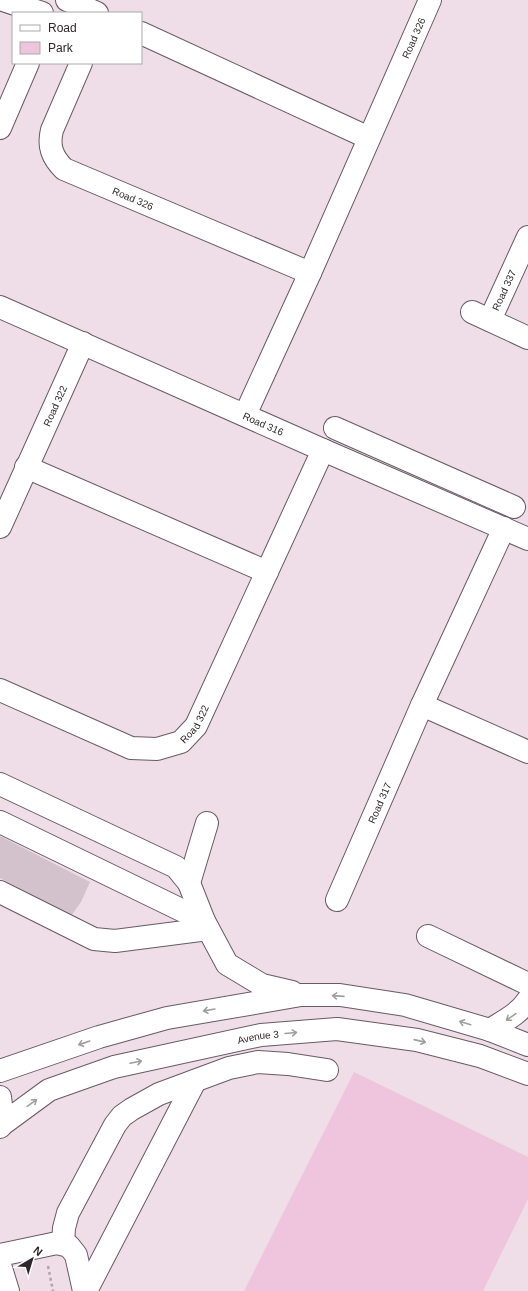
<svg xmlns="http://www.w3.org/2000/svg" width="528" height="1291" font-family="Helvetica,sans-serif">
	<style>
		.green { fill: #eec5dd }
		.building { fill: #d3c1cb }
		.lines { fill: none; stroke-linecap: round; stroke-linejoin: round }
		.minor-casing { stroke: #695a63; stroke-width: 24 }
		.path { stroke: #b2a3ab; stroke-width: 2.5; stroke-dasharray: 3 3; stroke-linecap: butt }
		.minor { stroke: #fff; stroke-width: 22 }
		.oneway { stroke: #a19ea0 }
		.labels { text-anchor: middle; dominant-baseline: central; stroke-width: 3; stroke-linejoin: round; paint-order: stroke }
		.street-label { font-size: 10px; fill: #2e272b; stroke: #fff }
	</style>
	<rect width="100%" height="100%" fill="#efdde7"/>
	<path class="green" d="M354 1072 528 1157V1199L483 1291H244Z"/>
	<path class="building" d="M0 836 90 882 81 902 71 916 0 878Z"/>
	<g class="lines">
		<defs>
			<g id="minor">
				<path d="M3 0 42 13"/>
				<path d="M67 0 97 13"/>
				<path d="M141 33 369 138"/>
				<path id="s1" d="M81 63 52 130C48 146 52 157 64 169L310 273"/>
				<path d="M0 128 28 63"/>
				<path id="s2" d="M0 307 323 450 528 539"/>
				<path d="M472 312 528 338"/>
				<path id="s3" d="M490 320 528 237"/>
				<path id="s4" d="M245 415 310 273 430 0"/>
				<path d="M335 428 514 507"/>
				<path d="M26 467 267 572"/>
				<path id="s5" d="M0 527 83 343"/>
				<path id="s6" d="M0 690 131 748 157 749 181 742 196 726 323 450"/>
				<path d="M422 705 528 752"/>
				<path d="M0 784 176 867 189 883 204 921"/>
				<path d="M0 822 204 921 227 964 262 985 292 992"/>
				<path d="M189 883 207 823"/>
				<path d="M0 892 94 939 115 941 208 929"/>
				<path id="s7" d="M337 900 422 705 504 528"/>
				<path d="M428 936 528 984"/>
				<path d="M490 1030C504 1021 519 1014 528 1000"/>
				<path d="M0 1071 99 1037 167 1018 301 995H340L405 1005 490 1030 528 1045"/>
				<path d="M0 1097 2 1113 0 1127"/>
				<path id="s8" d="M0 1126 49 1090 114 1067 261 1035 337 1029 417 1040 480 1056 528 1074"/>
				<path d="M63 1244 64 1228 68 1213 115 1125 122 1116 132 1109 159 1094 229 1068 258 1062 288 1064 327 1070"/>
				<path d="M0 1255 57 1243 69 1246 76 1255 84 1291"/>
				<path d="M0 1265 8 1291"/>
				<path d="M86 1291 195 1081"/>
			</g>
		</defs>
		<use href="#minor" class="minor-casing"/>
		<path class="path" d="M48 1266 53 1291"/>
		<use href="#minor" class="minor"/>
	</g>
	<defs><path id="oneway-shaft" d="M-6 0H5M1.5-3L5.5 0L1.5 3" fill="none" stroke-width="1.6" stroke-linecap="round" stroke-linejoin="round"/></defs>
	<g class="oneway">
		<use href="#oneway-shaft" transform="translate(338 996) rotate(-176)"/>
		<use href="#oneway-shaft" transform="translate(209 1010) rotate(170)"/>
		<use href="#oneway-shaft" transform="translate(511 1017) rotate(145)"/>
		<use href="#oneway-shaft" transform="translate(465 1023) rotate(-163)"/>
		<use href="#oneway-shaft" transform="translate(291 1033) rotate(-5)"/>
		<use href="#oneway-shaft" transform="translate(420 1041) rotate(13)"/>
		<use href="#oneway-shaft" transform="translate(84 1043) rotate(161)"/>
		<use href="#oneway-shaft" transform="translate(136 1062) rotate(-12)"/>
		<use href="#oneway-shaft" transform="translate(32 1103) rotate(-35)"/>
	</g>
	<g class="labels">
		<g class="street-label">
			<text stroke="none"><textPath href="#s4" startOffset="413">Road 326</textPath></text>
			<text stroke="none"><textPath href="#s1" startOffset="191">Road 326</textPath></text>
			<text stroke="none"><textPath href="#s3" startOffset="33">Road 337</textPath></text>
			<text stroke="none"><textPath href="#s5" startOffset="133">Road 322</textPath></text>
			<text stroke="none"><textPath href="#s2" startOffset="288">Road 316</textPath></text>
			<text stroke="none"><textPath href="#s6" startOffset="217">Road 322</textPath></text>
			<text stroke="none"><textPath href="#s7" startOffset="106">Road 317</textPath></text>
			<text stroke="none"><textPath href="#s8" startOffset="277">Avenue 3</textPath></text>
		</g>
	</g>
	<rect x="12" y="12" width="130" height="52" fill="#ffffff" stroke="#aba9aa"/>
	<rect x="20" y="25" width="20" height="6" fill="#ffffff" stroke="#aba9aa"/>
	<text x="48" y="32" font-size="12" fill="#2e272b">Road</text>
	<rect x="20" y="42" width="20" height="12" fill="#eec5dd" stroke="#aba9aa"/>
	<text x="48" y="52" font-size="12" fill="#2e272b">Park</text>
	<g transform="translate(32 1259) rotate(38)" stroke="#ffffff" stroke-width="3" paint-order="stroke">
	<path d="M0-3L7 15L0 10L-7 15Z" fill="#2e272b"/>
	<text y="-6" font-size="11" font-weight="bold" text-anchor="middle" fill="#2e272b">N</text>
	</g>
</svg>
